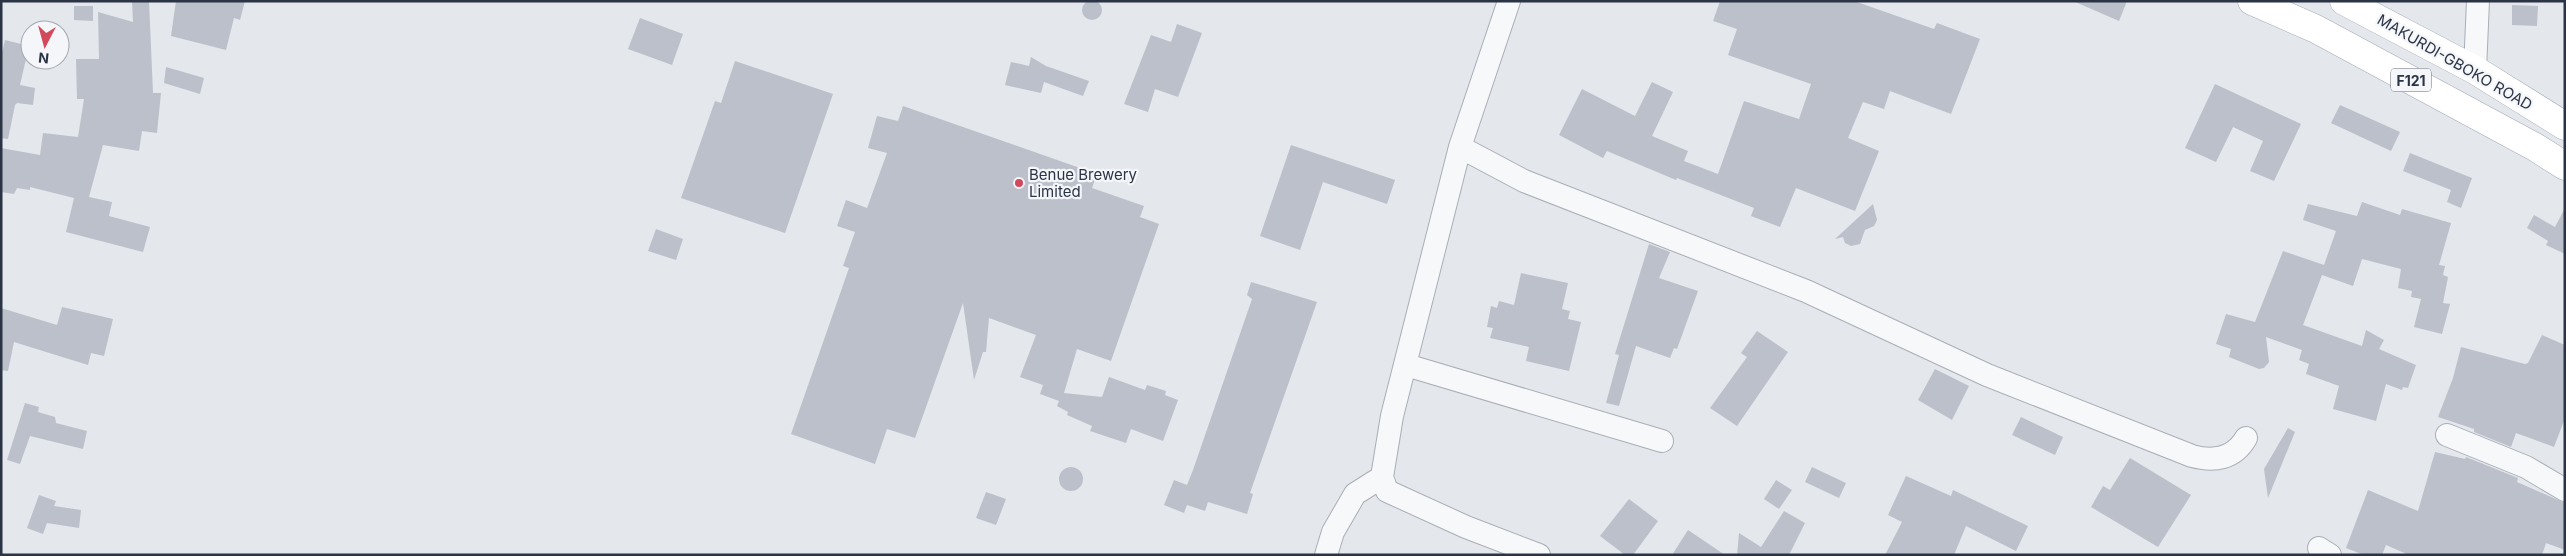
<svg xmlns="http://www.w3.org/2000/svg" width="2566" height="556" font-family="Inter,sans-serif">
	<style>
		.building { fill: #bbc0ca }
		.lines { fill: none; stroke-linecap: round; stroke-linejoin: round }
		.street-casing { stroke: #a9aeb7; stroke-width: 24 }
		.primary-casing { stroke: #a3abb8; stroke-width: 29 }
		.street { stroke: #f7f8fa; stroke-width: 22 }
		.primary { stroke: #fff; stroke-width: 28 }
		.poi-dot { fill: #d1495b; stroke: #f4f6f9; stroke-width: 2 }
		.labels { text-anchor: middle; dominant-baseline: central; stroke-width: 4.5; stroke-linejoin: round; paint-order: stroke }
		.shield { fill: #f4f6f9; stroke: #676e7b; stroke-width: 1 }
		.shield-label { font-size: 14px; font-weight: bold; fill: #2b3445 }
		.street-label { font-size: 15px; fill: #2b3445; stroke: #f4f6f9 }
		.poi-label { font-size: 15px; fill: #2b3445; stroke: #f4f6f9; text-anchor: start }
	</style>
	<rect width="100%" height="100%" fill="#e4e7ec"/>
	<path class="building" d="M1082 10a10 10 0 1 1 20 0a10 10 0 1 1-20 0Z
		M132 1H149L153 93H161L157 133 142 131 139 151 103 145 89 197 112 202 109 216 150 227 143 252 66 232 74 198 30 187V190L17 188 14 194 1 192V148L40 155 43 133 78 137 84 99H77L76 59H99L98 12 133 22Z
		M176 1H245L240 20 234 18 226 50 171 36Z
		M1720 1H1854L1934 29 1937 23 1980 39 1951 114 1890 91 1884 109 1863 102 1848 138 1879 151 1855 211 1796 188 1780 227 1751 216 1754 208 1677 178 1676 180 1607 151 1603 158 1559 135 1582 89 1635 116 1652 82 1673 92 1652 136 1688 151 1684 161 1718 174 1744 101 1799 119 1811 84 1728 55 1737 29 1713 21Z
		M2073 1H2127L2119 21Z
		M2512 5 2538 6 2537 26 2512 25Z
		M74 6H93V21L74 20Z
		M640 18 683 34 672 65 628 49Z
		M1177 24 1202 33 1178 97 1155 89 1148 112 1124 104 1151 35 1171 42Z
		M5 40 29 46 20 85 35 88 33 105 17 103 15 105 8 139 1 138V57Z
		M1031 57 1046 66 1089 81 1083 96 1044 82 1041 93 1005 85 1011 62 1029 66Z
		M735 61 833 94 785 233 681 198 715 101 721 103Z
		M166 67 204 78 200 94 164 83Z
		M2215 84 2301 124 2274 181 2250 171 2263 141 2233 127 2216 162 2185 148Z
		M2340 105 2400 132 2391 151 2331 123Z
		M903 106 1097 174 1092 188 1144 206 1140 217 1159 224 1111 361 1077 349 1064 393 1102 397 1109 377 1145 390 1147 385 1166 391 1165 395 1178 400 1163 441 1131 429 1126 443 1090 431 1092 426 1067 415 1068 412 1057 406 1059 401 1040 394 1043 385 1020 377 1036 335 989 318 986 352H983L974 380 963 303 915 438 887 429 875 464 791 434 849 268 843 266 855 232 837 226 846 200 867 208 887 153 868 148 877 116 898 121Z
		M1291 145 1395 180 1387 204 1323 182 1300 250 1260 236Z
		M2410 153 2472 178 2461 208 2447 202 2451 190 2403 171Z
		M2362 202 2400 215 2402 209 2451 223 2439 265 2445 266 2443 275 2448 277 2443 303 2450 304 2442 334 2414 327 2421 299 2411 297 2412 291 2398 288 2401 269 2362 259 2353 286 2322 275 2303 325 2362 346 2366 330 2384 340 2379 349 2416 365 2408 388 2403 387 2402 390 2386 384 2376 421 2333 409 2339 386 2306 374 2309 364 2299 360 2302 350 2266 337 2269 362 2264 368 2259 369 2229 357 2231 349 2216 344 2226 314 2255 322 2283 251 2324 265 2336 231 2303 220 2308 204 2357 216Z
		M1873 204 1877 220 1874 226 1865 230 1860 244 1851 246 1845 243 1843 237 1835 239Z
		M2565 208V254L2546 245 2548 241 2527 228 2534 215 2555 227Z
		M656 229 683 239 676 260 648 251Z
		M1649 244 1670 252 1659 278 1698 291 1677 349 1674 348 1670 358 1636 346 1619 406 1606 403 1619 355 1615 354Z
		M1521 273 1568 283 1562 309 1570 311 1568 319 1581 322 1569 371 1526 361 1529 347 1490 338 1493 328 1487 327 1491 306 1497 308 1499 301 1514 305Z
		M1251 282 1317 302 1250 493 1253 494 1247 514 1208 502 1205 511 1187 505 1184 513 1164 505 1174 480 1187 485 1193 470 1252 299 1247 295Z
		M62 307 113 319 104 356 91 353 88 365 14 342 8 371 1 370V308L57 325Z
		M1757 331 1788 352 1737 426 1710 408 1747 357 1741 353Z
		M2542 335 2565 345V418L2554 447 2516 433 2511 447 2474 432V429L2438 417 2453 378 2461 347 2525 364 2528 363Z
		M1935 369 1969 386 1952 420 1918 400Z
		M25 403 39 407 38 412 55 417 56 423 87 431 83 449 30 436 20 464 7 460Z
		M2021 417 2063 437 2055 455 2012 435Z
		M2288 428 2295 432 2268 498 2264 469Z
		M2435 452 2465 459 2466 457 2518 478 2517 482 2565 503V550L2546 543 2542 555H2409L2386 545 2382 555H2364L2346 548 2368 490 2418 511Z
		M2130 458 2191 495 2158 547 2091 507 2103 486 2110 490Z
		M1059 479a12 12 0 1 1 24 0a12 12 0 1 1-24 0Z
		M1812 467 1846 483 1839 498 1805 482Z
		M1906 476 1951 496 1953 490 2028 526 2016 551 1966 526 1954 555H1885L1902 522 1888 515Z
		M1776 480 1792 490 1779 509 1764 499Z
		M986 492 1006 499 996 525 976 518Z
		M39 495 56 501 54 506 81 510 79 528 47 523 43 534 27 528Z
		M1629 499 1658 521 1633 555H1625L1600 536Z
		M1784 511 1805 523 1789 555H1737L1739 533 1761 547Z
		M1688 530 1725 555H1672Z"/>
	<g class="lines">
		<defs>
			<path id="street" d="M1509 1 1460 147 1392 416 1382 477 1387 491 1466 527 1539 555
				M2475 70 2478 1
				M1460 147 1524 181 1806 291 1987 375 2192 456C2214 462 2234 459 2246 438
				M1406 365 1662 441
				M2447 435 2526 467 2565 490
				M2319 548 2330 555
				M1326 555 1333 532 1355 494 1382 477"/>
			<path id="primary" d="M2252 1 2316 29 2535 147 2565 166
				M2344 1 2475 70 2565 126"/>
		</defs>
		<use href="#street" class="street-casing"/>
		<use href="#primary" class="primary-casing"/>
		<use href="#street" class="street"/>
		<use href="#primary" class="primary"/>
	</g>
	<circle class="poi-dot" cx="1019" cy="183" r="5"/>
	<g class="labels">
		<rect class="shield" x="2391" y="68.5" width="40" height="23" rx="4"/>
		<g class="shield-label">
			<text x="2411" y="80">F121</text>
		</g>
		<g class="street-label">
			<text transform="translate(2455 62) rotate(30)">MAKURDI-GBOKO ROAD</text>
		</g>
		<g class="poi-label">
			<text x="1029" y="174">Benue Brewery<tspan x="1029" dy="17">Limited</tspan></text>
		</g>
	</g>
	<rect width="2566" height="556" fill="none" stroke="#2b3445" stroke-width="5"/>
	<g transform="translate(45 45) rotate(186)"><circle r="24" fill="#f4f6f9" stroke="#a4a8b1"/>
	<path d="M0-4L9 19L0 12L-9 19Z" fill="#d1495b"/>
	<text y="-8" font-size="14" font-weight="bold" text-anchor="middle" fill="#2b3445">N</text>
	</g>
</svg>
